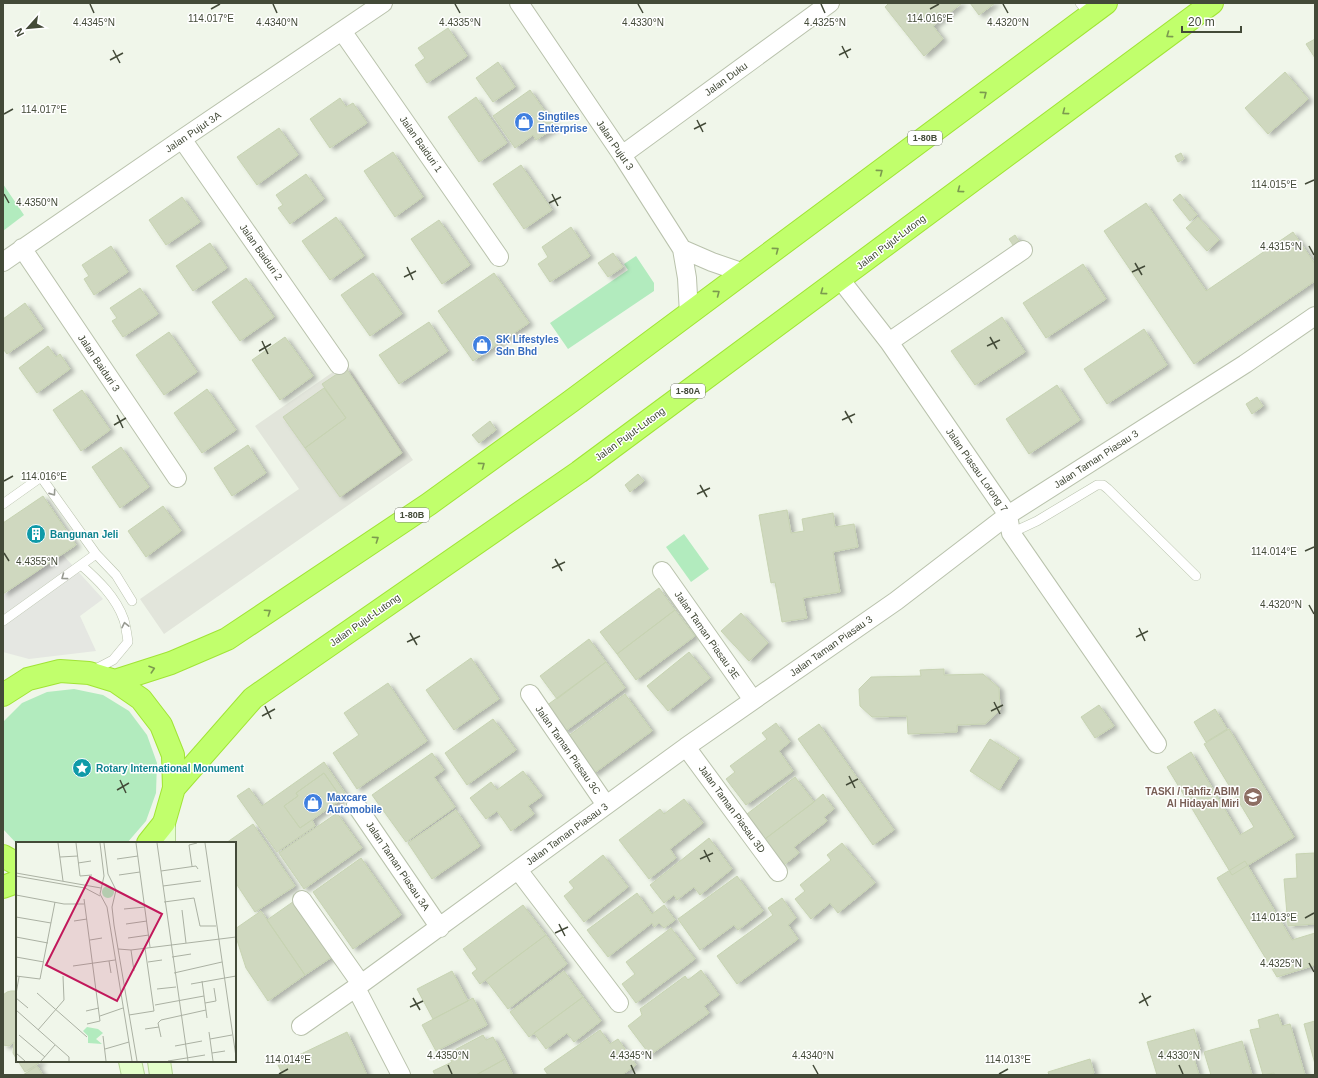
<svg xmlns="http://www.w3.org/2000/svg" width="1318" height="1078" font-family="Arial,sans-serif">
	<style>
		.industrial { fill: #e2e5db }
		.green { fill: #b2ebbe }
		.parking { fill: #e5e7e2 }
		.building { fill: #cfd8bf; stroke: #c7d3b2; filter: url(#shadow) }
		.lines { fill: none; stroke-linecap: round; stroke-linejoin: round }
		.lane-casing { stroke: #b9c2ac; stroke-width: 10 }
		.street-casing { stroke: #b9c2ac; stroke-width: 20 }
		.secondary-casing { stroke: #b8d798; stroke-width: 24 }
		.highway-casing { stroke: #a1e435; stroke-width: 24 }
		.lane { stroke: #fff; stroke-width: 9 }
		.street { stroke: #fff; stroke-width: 18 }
		.secondary { stroke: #e4ffcb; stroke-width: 22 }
		.highway { stroke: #c1ff6c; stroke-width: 22 }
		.oneway { stroke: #7c9b4f }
		.oneway2 { stroke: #989b92 }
		.ticks { fill: none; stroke: #434a38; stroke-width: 1.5 }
		.labels { text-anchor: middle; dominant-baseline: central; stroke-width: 3; stroke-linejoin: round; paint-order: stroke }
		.shield { fill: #fff; stroke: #7b8074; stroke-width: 1 }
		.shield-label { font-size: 9px; font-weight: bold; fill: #434a38 }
		.street-label { font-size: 10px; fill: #434a38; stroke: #fff }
		.shop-label { font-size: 10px; font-weight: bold; fill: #366cbe; stroke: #fff; text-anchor: start }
		.culture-label { font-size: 10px; font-weight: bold; fill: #0d838f; stroke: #fff; text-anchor: start }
		.education-label { font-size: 10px; font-weight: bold; fill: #785e54; stroke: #fff; text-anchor: end }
		.inset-road { fill: none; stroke: #abb1a3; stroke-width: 1 }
		.view { fill: #c2185b; fill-opacity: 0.15; stroke: #c2185b; stroke-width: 2 }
		.inset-edge { fill: none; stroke: #434a38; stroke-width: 2 }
		.ticks-label { font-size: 10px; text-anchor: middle; fill: #434a38; stroke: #fff; stroke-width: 3; stroke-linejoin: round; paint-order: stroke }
	</style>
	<defs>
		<filter id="shadow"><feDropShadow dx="4.5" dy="2.5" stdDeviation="2" flood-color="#0004"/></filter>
	</defs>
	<rect width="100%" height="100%" fill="#f0f6ea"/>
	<path class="industrial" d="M346 363 413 460 164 634 140 599 299 489 255 426Z"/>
	<path class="green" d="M3 184 24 215 3 231Z
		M636 256 654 283V291L568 349 550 323 628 270 624 264Z
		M684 534 709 569 691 582 666 547Z
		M74 689 103 695 129 711 147 735 157 763 156 793 146 821 127 843 17 844 3 829V722L22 703 47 692Z"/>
	<path class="parking" d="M62 554 103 599 80 616 96 651 29 659 3 652V595Z"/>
	<path class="building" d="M889 3H962L933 26 943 39 924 56 885 7Z
		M970 3H995L979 15Z
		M448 28 467 56 427 83 415 65 425 58 418 48Z
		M1315 39V58L1306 44Z
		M498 62 515 87 493 102 476 78Z
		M1285 72 1308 99 1268 134 1245 108Z
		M530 90 556 127 536 140 533 135 515 148 493 116Z
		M476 97 507 143 479 162 448 117Z
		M340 98 346 107 353 103 367 123 330 148 310 119Z
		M279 128 298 155 257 185 237 157Z
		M393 152 423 197 395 217 364 171Z
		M1181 153 1184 159 1178 162 1175 156Z
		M521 165 552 210 524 229 493 184Z
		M306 174 324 199 290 224 278 208 283 205 276 195Z
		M1180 194 1197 215 1190 221 1173 200Z
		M182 197 200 222 166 245 149 220Z
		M1146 203 1206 291 1293 232 1315 264V281L1194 364 1104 231Z
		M336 217 364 256 330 280 302 241Z
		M1198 217 1219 240 1207 251 1186 228Z
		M439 220 470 265 442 284 411 239Z
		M571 227 590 256 550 282 538 264 548 257 542 247Z
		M1015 235 1019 241 1013 245 1009 239Z
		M210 243 227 268 193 291 176 266Z
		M111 246 128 272 94 295 84 279 89 276 82 265Z
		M613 253 623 267 608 277 598 263Z
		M1083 264 1106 299 1046 338 1023 303Z
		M373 273 402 314 370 336 341 295Z
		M494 273 529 323 473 361 438 311Z
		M246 278 274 317 240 341 212 302Z
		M140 288 158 314 123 337 112 321 117 318 110 308Z
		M25 303 43 329 7 354 3 349V319Z
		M1002 317 1025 352 975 385 951 351Z
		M429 322 448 351 399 384 379 355Z
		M1144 329 1167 365 1107 404 1084 369Z
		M169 332 197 372 164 395 136 355Z
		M285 337 313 376 280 400 252 360Z
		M48 346 56 357 60 354 70 369 37 393 19 368Z
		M346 368 402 453 340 497 305 448 346 418 322 384Z
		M1057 385 1080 420 1029 454 1006 419Z
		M324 388 346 418 305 448 283 417Z
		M207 389 236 430 202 453 174 413Z
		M82 390 110 430 81 451 53 410Z
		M1257 397 1263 406 1252 414 1246 404Z
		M490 421 496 430 479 443 472 435Z
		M248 445 266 473 232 496 214 468Z
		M121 447 149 487 120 508 92 467Z
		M638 474 644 481 630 492 625 485Z
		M43 496 76 545 3 594V523Z
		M163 506 181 531 146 557 128 531Z
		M787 510 791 533 804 531 802 519 833 513 835 527 854 524 858 547 833 552 840 592 803 598 807 618 782 622 775 582 771 583 759 515Z
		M659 588 675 610 617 654 600 632Z
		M675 610 695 636 636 680 617 654Z
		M741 613 768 643 749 661 721 631Z
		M589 639 606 662 557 699 540 676Z
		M689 652 710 678 668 711 647 686Z
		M471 658 499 699 454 730 426 690Z
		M606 662 625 688 564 732 546 706Z
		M944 669V675L983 674 999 688 1000 710 985 724 957 725V732L908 734 907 716 872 717 860 706 859 689 871 677 921 676 920 670Z
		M388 683 427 741 357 789 333 753 359 735 344 713Z
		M625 694 652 731 593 774 567 737Z
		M1099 705 1114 726 1095 738 1081 717Z
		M1215 709 1227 729 1206 742 1194 722Z
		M493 719 516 750 467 785 445 753Z
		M776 723 790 742 779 751 793 771 746 805 726 779 735 772 730 766 767 739 762 733Z
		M819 724 894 830 873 845 798 739Z
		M1229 729 1294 837 1232 875 1167 767 1191 752 1240 835 1254 827 1204 744Z
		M990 739 1019 758 999 790 970 771Z
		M432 753 444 770 434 777 455 807 406 842 372 795Z
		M324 762 345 793 340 796 324 773 296 793 298 796 284 806 300 828 312 820 315 826 277 852 237 796 249 788 262 806Z
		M523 771 542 796 528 806 534 814 511 831 497 811 486 819 470 798 491 782 497 790Z
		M324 773 342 799 300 828 284 806 298 796 296 793Z
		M795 777 814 802 765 839 747 814Z
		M823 794 834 809 824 817 827 821 794 847 799 853 784 865 765 839 814 802Z
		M684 799 703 823 670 849 676 858 649 879 619 840 660 809 664 814Z
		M456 810 480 846 432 879 408 843Z
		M337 813 362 848 304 889 279 853Z
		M253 824 295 886 255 912 235 882V843H226Z
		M709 838 732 869 700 895 694 887 677 900 674 895 664 903 650 885Z
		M842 843 875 883 838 913 830 903 811 919 795 899 805 891 800 885 831 860 827 855Z
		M1314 853 1315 924 1288 926 1284 879 1297 878 1296 854Z
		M603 855 628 887 584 922 564 896 574 888 569 882Z
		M361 858 401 915 353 949 313 892Z
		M1245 861 1292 940 1315 933V965L1277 977 1217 878Z
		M737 876 763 911 738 930 734 925 700 950 678 919Z
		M637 893 652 914 664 905 675 920 664 928 659 923 654 927 652 923 608 957 587 930Z
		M782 898 796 918 788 925 798 939 737 984 717 956 773 915 768 908Z
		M297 899 335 955 305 975 267 920Z
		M523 905 546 935 480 984 472 973 477 969 463 949Z
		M261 911 305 975 268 1001 246 968 235 934V929Z
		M671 928 695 959 636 1003 622 984 635 974 626 962Z
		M546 935 567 964 508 1009 486 980Z
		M701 970 719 995 704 1006 709 1013 650 1055 628 1026 642 1015 640 1009 685 976 688 980Z
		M452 971 468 1001 433 1019 417 989Z
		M564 971 583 997 529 1037 510 1012Z
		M11 991H17V1060L13 1053 14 1042 9 1046 3 1045V995L7 992Z
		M583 997 601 1021 574 1042 567 1033 546 1049 534 1033Z
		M473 998 487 1025 436 1051 422 1025Z
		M1278 1014 1282 1026 1290 1024 1305 1075H1275L1274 1073 1263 1075 1250 1030 1260 1028 1258 1020Z
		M1315 1021V1064L1304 1024Z
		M1194 1029 1200 1049 1192 1052 1199 1075H1157L1147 1042Z
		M600 1030 610 1044 618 1039 636 1065 622 1075H548L544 1069Z
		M347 1032 367 1075H283L278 1065Z
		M483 1035 486 1040 493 1037 505 1059 476 1075H435L433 1071 452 1062 447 1054Z
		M1242 1041 1252 1075H1211L1204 1052Z
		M505 1059 513 1075H476Z
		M1090 1059 1094 1073 1090 1075H1049L1048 1072Z
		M18 1061H42L25 1072Z
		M37 1066 43 1075H23Z"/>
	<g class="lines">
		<defs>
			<path id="lane" d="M1080 3 1090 15
				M3 504 41 477 96 554 116 575 132 601
				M1011 533 1037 521 1097 485H1103L1108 489 1196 576
				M81 565C98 580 116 597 124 620 126 627 127 635 128 642L113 660 92 671
				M3 621 96 554"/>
			<path id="street" d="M519 3 622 155 682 249 687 278 689 314
				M342 31 499 257
				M182 139 339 365
				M622 155 830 3
				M22 248 177 478
				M682 249 712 262 744 273
				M3 262 182 139 383 3
				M840 279 889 342 1008 515 1011 533 1157 744
				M889 342 1023 250
				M662 571 753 700
				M530 694 606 805
				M686 747 778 872
				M356 805 440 928
				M518 870 619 1003
				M302 900 361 984
				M356 988 401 1075
				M301 1026 361 984 686 747 896 601 1008 515 1245 364 1315 316"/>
			<path id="secondary" d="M164 823V843
				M130 1061 133 1075
				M159 1061 161 1075"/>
			<path id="highway" d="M115 681 171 663 227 639 429 504 570 402 1106 3
				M3 695 28 679 60 671 89 673 115 681 141 699 161 725 173 755 174 788 164 823 148 843
				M174 788 253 698 579 472 1212 3
				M3 856 17 864
				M3 887 17 882"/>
		</defs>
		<use href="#lane" class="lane-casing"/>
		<use href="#street" class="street-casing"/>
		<use href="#secondary" class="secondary-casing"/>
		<use href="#highway" class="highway-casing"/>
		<use href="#lane" class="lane"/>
		<use href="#street" class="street"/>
		<use href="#secondary" class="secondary"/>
		<use href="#highway" class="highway"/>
	</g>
	<defs><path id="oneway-chevron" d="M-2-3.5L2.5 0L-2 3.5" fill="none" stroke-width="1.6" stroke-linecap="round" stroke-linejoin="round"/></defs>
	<g class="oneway">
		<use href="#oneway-chevron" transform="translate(1169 35) rotate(144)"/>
		<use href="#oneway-chevron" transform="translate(984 94) rotate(-37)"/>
		<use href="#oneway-chevron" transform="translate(1065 112) rotate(143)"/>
		<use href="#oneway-chevron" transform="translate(880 172) rotate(-37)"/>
		<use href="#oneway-chevron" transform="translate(960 190) rotate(143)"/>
		<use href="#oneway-chevron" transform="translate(776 250) rotate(-37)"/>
		<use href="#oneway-chevron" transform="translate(823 292) rotate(144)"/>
		<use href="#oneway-chevron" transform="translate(717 293) rotate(-37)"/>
		<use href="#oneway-chevron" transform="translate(482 465) rotate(-36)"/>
		<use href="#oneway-chevron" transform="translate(376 539) rotate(-34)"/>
		<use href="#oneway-chevron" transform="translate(268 612) rotate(-34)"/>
		<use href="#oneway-chevron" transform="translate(152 669) rotate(-18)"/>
	</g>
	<g class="oneway2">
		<use href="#oneway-chevron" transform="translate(53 493) rotate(55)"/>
		<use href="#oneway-chevron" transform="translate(64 577) rotate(144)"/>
		<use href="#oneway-chevron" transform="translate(125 625) rotate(-102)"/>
	</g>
	<path class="ticks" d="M90 4 94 13M273 4 277 13M455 4 460 13M638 4 643 13M821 4 825 13M1003 4 1008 13M211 9 220 4M930 9 939 4M842 46 848 58M113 50 120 63M839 55 851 49M110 60 123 53M4 114 13 109M697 120 703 132M694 129 706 123M1305 184 1314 180M4 194 9 203M552 194 558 206M549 203 561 197M1309 246 1314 255M1135 263 1142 275M407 267 413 280M1132 272 1145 266M404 277 416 271M990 337 997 349M262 341 268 354M987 346 1000 340M259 351 271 344M845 411 852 423M117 415 123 428M842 420 855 414M114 425 126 418M4 481 13 476M700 485 707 497M697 494 710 488M1305 551 1314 547M4 553 9 561M555 559 562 571M552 568 565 562M1309 605 1314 614M1139 628 1145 641M410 633 417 645M1136 637 1148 631M407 642 420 636M994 702 1000 714M265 706 271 719M991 711 1003 705M262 716 275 709M849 776 855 788M120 780 126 793M846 785 858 779M117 790 129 783M704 850 710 862M700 859 713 853M1305 918 1314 913M559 924 565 936M555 933 568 927M1309 963 1314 972M1142 993 1148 1006M413 998 420 1010M1139 1003 1151 996M410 1007 423 1001M448 1065 452 1074M631 1065 635 1074M813 1065 818 1074M1179 1065 1183 1074M279 1074 288 1069M999 1074 1008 1069"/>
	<defs>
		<symbol id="shop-disc" viewBox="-11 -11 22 22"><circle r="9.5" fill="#3f7fe0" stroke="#fff"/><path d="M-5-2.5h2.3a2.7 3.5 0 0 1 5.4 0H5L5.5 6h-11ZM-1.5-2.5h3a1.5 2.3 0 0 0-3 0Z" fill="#fff"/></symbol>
		<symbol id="building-disc" viewBox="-11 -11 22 22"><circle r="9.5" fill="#0f9aa8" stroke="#fff"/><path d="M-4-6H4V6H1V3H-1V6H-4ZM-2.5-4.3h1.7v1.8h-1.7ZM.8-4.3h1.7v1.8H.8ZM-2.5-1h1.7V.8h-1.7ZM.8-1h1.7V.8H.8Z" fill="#fff"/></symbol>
		<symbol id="sight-disc" viewBox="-11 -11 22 22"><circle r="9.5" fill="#0f9aa8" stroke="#fff"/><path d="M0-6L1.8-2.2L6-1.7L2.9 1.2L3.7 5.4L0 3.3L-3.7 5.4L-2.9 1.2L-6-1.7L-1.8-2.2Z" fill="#fff"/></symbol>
		<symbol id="school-disc" viewBox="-11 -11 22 22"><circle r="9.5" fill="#8d6e63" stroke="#fff"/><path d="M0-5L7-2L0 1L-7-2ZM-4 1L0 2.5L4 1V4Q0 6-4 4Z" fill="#fff"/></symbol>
	</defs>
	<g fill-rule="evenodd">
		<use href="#shop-disc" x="513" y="111" width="22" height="22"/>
		<use href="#shop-disc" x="471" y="334" width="22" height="22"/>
		<use href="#building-disc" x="25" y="523" width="22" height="22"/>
		<use href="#sight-disc" x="71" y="757" width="22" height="22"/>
		<use href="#school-disc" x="1242" y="786" width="22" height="22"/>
		<use href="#shop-disc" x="302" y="792" width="22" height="22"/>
	</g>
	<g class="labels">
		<g class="shield">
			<rect x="908" y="131" width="34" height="14" rx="3"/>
			<rect x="671" y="384" width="34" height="14" rx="3"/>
			<rect x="395" y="508" width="34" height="14" rx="3"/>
		</g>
		<g class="shield-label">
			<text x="925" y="138">1-80B</text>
			<text x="688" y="391">1-80A</text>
			<text x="412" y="515">1-80B</text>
		</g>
		<g class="street-label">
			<text transform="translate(726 79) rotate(-36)">Jalan Duku</text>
			<text transform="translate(193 132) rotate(-34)">Jalan Pujut 3A</text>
			<text transform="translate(421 144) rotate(55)">Jalan Baiduri 1</text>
			<text transform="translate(615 145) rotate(56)">Jalan Pujut 3</text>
			<text transform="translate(891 242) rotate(-37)">Jalan Pujut-Lutong</text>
			<text transform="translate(261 252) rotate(55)">Jalan Baiduri 2</text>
			<text transform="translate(99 363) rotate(56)">Jalan Baiduri 3</text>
			<text transform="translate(630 434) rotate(-36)">Jalan Pujut-Lutong</text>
			<text transform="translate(1096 459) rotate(-33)">Jalan Taman Piasau 3</text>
			<text transform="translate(977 470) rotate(55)">Jalan Piasau Lorong 7</text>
			<text transform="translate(365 620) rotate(-35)">Jalan Pujut-Lutong</text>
			<text transform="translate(707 635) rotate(55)">Jalan Taman Piasau 3E</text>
			<text transform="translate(831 646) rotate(-35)">Jalan Taman Piasau 3</text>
			<text transform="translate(568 750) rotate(55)">Jalan Taman Piasau 3C</text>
			<text transform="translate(732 809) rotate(54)">Jalan Taman Piasau 3D</text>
			<text transform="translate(567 834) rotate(-36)">Jalan Taman Piasau 3</text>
			<text transform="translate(398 866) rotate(56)">Jalan Taman Piasau 3A</text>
		</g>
		<g class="shop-label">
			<text x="538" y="116">Singtiles<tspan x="538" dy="12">Enterprise</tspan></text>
			<text x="496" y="339">SK Lifestyles<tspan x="496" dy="12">Sdn Bhd</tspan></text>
			<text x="327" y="797">Maxcare<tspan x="327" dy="12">Automobile</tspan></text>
		</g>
		<g class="culture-label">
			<text x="50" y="534">Bangunan Jeli</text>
			<text x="96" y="768">Rotary International Monument</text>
		</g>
		<g class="education-label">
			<text x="1239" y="791">TASKI / Tahfiz ABIM<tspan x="1239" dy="12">Al Hidayah Miri</tspan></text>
		</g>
	</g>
	<g transform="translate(16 842)">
		<rect width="220" height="220" fill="#f0f6ea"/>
		<path d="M86 50a6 6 0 1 1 12 0a6 6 0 1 1-12 0ZM71 185 82 187 87 191 80 197 86 202 72 201V194L67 189Z" fill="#b2ebbe"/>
		<path class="inset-road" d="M42 1 47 39M60 1 64 34 76 33M84 1 88 34 84 52 91 65 116 219M88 1 92 32 100 48 96 65 98 83 121 219M120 1 134 105M141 1 172 219M189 1 220 215M44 15 62 14M101 17 122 14M62 21 75 19M176 24 173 3 181 1M145 29 180 24 182 27M0 31 85 46M103 33 124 30M0 34 69 46 84 54M147 44 185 39M0 53 48 62H68M68 57 84 179 71 182M148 60 178 56 184 84H200M108 67 129 65M166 68 170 101M0 75 35 81M58 79 71 77M110 82 131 79M0 95 32 101M112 96 133 93M74 98 86 96M102 107 115 108 220 95M115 108 118 129M0 115 28 120M156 115 175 112M93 119 95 131M132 120 146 118M57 124 99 118M158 131 206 120M0 134 24 137 39 60M186 139 191 176M175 142 220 134M141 147 160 145M21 151 71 195M0 152 3 135M0 156 12 166M189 161 200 159 198 146M139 163 188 154M0 168 53 215V219M70 169 83 166M113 173 138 169 129 106M84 174 107 166M129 187 143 185M22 188 48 158 47 134M193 190 197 219M3 193 29 215M87 194 90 219M145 195 142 181 145 178 190 168M194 197 216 193M159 204 186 199M89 207 113 200M0 211 9 219M196 211 209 209M25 219 39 203M152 219 189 213"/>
		<path class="view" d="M74 35 146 72 101 159 30 123Z"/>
		<rect width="220" height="220" class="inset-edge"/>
	</g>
	<g class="ticks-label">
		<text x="211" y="22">114.017°E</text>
		<text x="930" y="22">114.016°E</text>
		<text x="94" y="26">4.4345°N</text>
		<text x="277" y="26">4.4340°N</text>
		<text x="460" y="26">4.4335°N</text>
		<text x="643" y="26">4.4330°N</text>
		<text x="825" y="26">4.4325°N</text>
		<text x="1008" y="26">4.4320°N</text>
		<text x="44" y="113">114.017°E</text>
		<text x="1274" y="188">114.015°E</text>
		<text x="37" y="206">4.4350°N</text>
		<text x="1281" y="250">4.4315°N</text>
		<text x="44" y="480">114.016°E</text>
		<text x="1274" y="555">114.014°E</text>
		<text x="37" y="565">4.4355°N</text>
		<text x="1281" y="608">4.4320°N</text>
		<text x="1274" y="921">114.013°E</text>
		<text x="1281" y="967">4.4325°N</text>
		<text x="448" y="1059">4.4350°N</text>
		<text x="631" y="1059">4.4345°N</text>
		<text x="813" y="1059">4.4340°N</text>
		<text x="1179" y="1059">4.4330°N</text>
		<text x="288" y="1063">114.014°E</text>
		<text x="1008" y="1063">114.013°E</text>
	</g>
	<rect width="1318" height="1078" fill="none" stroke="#434a38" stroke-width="8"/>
	<g transform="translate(28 28) rotate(243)" stroke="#ffffff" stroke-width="3" paint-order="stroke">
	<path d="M0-3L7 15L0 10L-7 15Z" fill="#434a38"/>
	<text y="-6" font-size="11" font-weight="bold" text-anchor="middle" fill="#434a38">N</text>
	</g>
	<path d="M1182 26v6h59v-6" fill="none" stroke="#434a38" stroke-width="2"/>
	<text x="1188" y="26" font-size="12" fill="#434a38" stroke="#ffffff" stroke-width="3" paint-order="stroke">20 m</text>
</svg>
